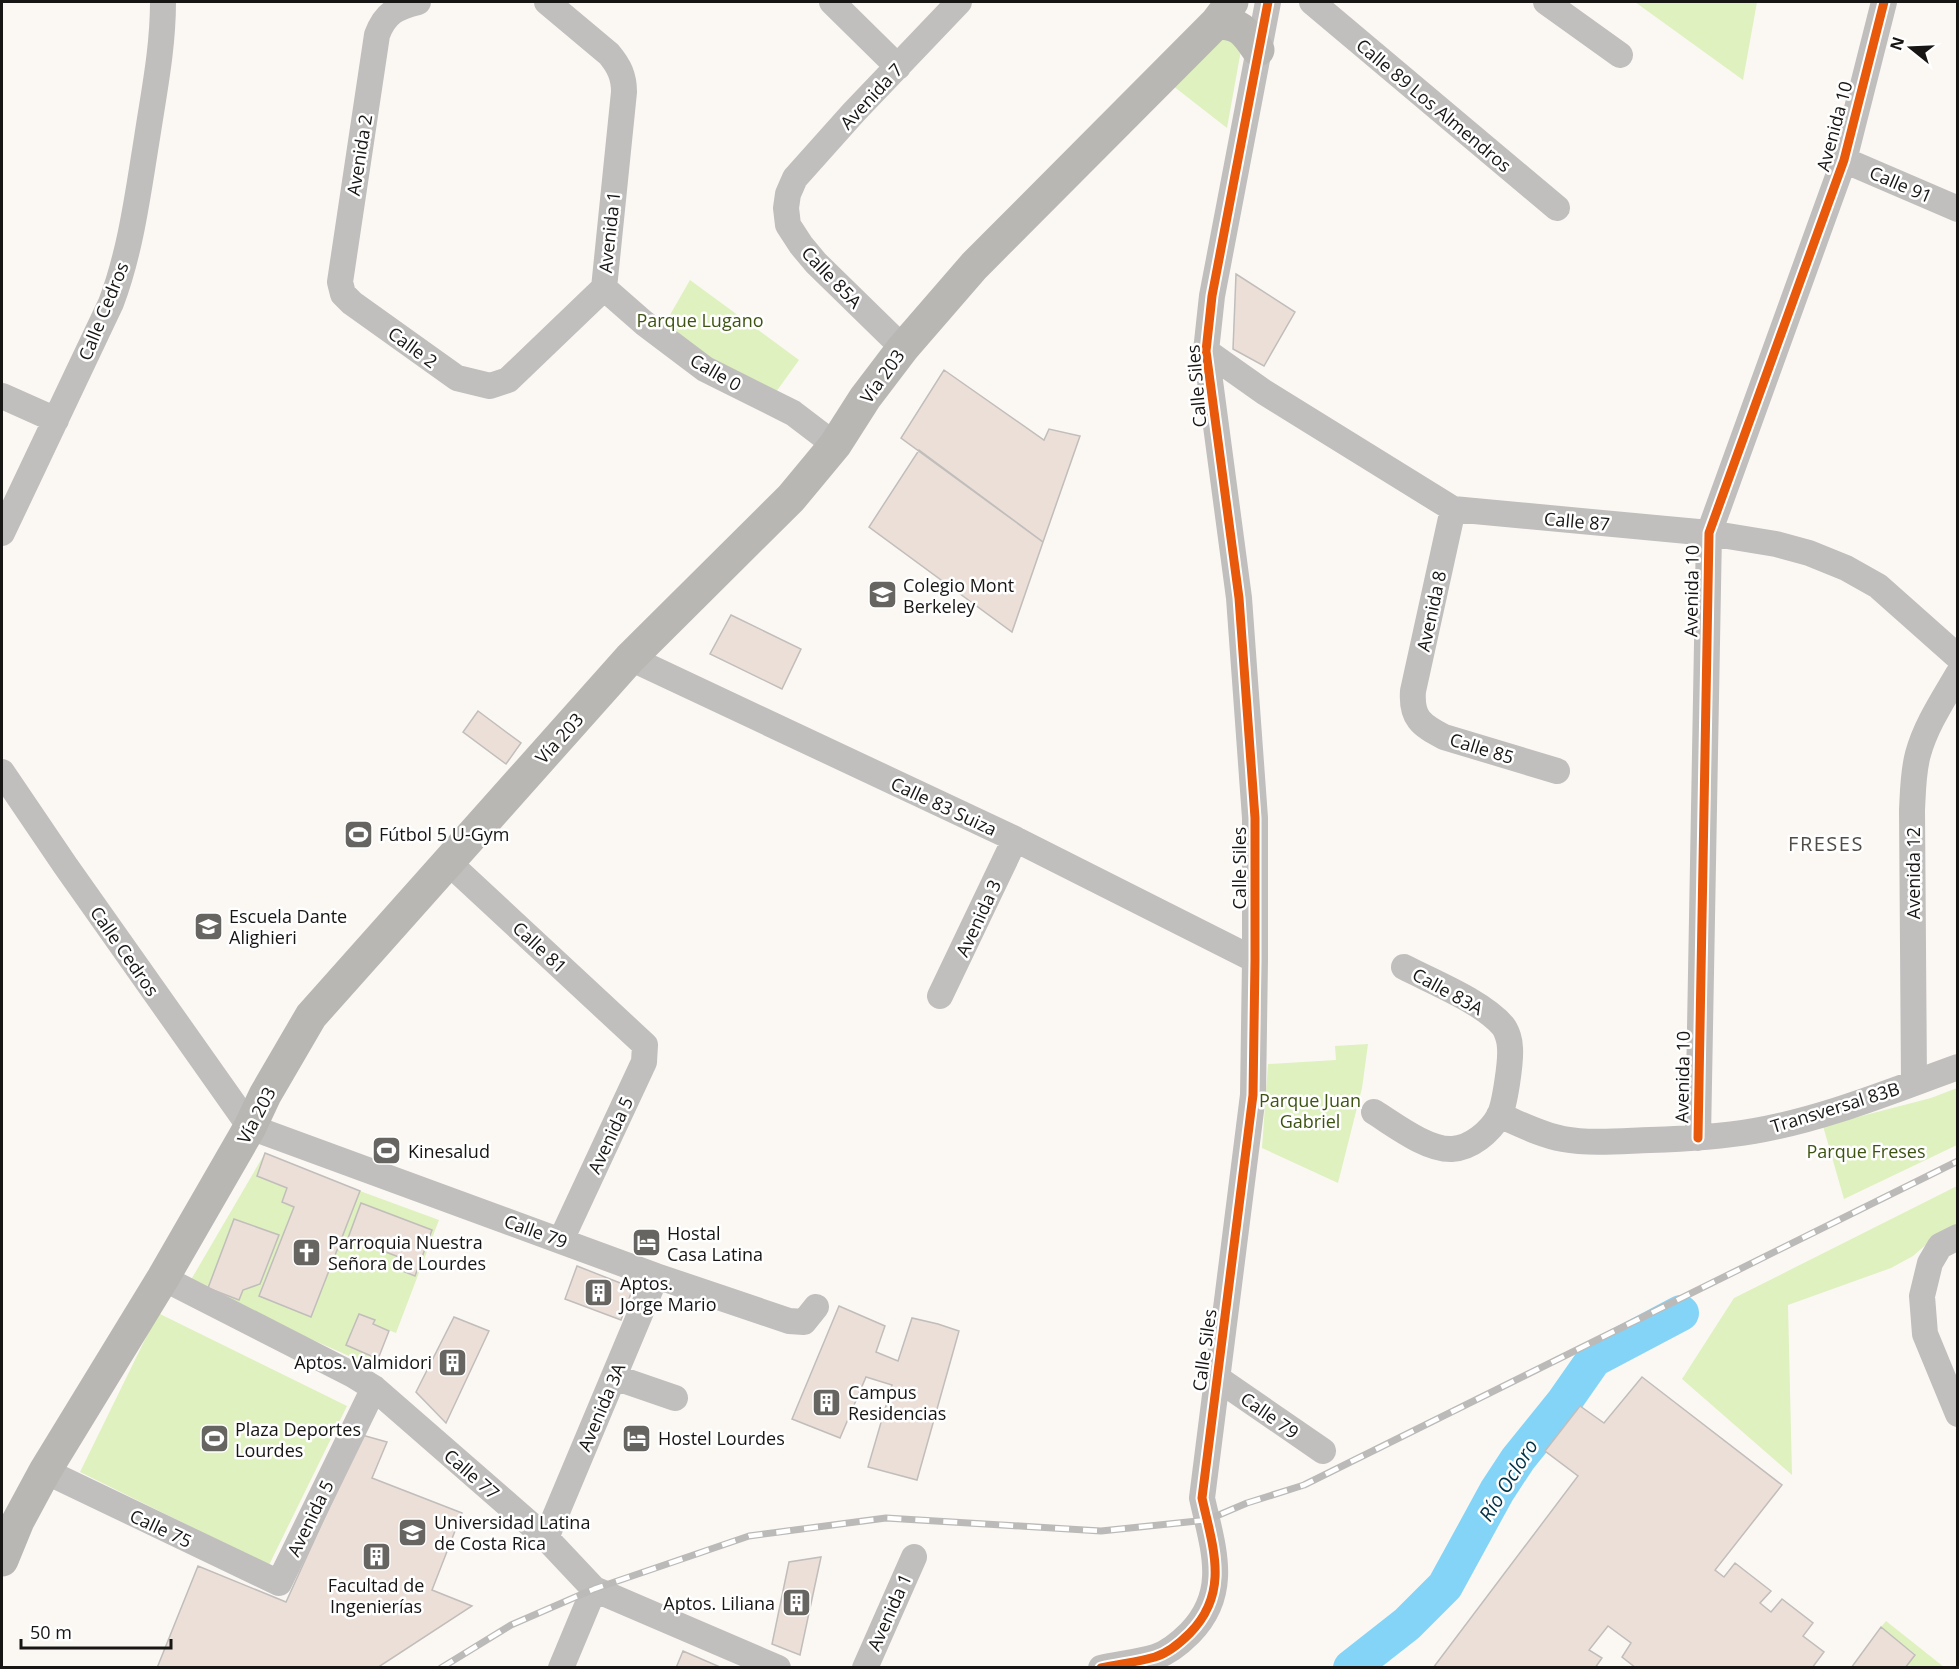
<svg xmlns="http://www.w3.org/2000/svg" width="1959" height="1669" font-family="'Open Sans',sans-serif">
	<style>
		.green { fill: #def1be; fill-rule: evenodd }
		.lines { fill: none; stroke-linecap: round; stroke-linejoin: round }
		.river { stroke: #84d4f8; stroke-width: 36 }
		.building { fill: #ebdfd7; stroke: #c0bdbb; stroke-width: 1.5 }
		.minor { stroke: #c0bfbe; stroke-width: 26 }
		.major { stroke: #b9b7b4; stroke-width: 33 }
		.rail-casing { stroke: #bbbab8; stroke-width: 7 }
		.rail { stroke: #fff; stroke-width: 4.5; stroke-dasharray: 14; stroke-linecap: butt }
		.cycleway-casing { stroke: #fff; stroke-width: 13 }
		.cycleway { stroke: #e8590c; stroke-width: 9 }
		.labels { text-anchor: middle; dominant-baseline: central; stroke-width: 5; stroke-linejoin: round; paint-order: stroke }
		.street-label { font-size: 18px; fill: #181614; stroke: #fff }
		.park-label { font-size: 18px; fill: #3d5311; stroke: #fff }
		.poi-label { font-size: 18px; fill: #181614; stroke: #fff; text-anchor: start }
		.neighbourhood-label { font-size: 20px; letter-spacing: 1.5px; fill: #514c47; stroke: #fff }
		.water-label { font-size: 20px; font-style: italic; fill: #003247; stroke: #fff }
	</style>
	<rect width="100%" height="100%" fill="#fbf8f4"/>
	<path class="green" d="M1635 2H1757L1743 80Z
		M1227 26 1243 39 1227 128 1168 82Z
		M690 280 799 360 776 392 710 359 663 327Z
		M1368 1044 1362 1088 1338 1183 1262 1148 1268 1064 1336 1060 1335 1046Z
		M1957 1088V1145L1844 1199 1823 1126 1931 1098Z
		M265 1153 257 1176 287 1188 282 1202 294 1207 259 1296 311 1317 360 1191 439 1220 396 1333 373 1324 374 1320 359 1314 346 1345 378 1359 374 1367 193 1287 192 1278ZM235 1219 279 1235 260 1284 243 1290 209 1288Z
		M1957 1186V1228L1929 1242 1913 1256 1891 1268 1788 1305 1792 1475 1682 1379 1734 1298Z
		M158 1313 347 1406 269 1565 80 1472Z
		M1886 1621 1944 1667H1905L1915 1654 1881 1627Z"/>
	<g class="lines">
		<path class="river" d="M1351 1668 1407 1624 1445 1586 1497 1491 1518 1459 1564 1402 1594 1359 1681 1313"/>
	</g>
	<path class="building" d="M1236 274 1295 312 1264 366 1233 349Z
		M944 370 1044 440 1049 429 1080 436 1043 542 901 438Z
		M919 450 1043 542 1012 632 869 527Z
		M731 615 801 649 782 689 710 654Z
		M478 711 521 743 506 764 463 732Z
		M265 1153 360 1191 311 1317 259 1296 294 1207 282 1202 287 1188 257 1176Z
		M361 1203 432 1230 415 1276 395 1268 399 1257 348 1238Z
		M234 1219 279 1235 260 1284 243 1290 239 1300 208 1288Z
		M577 1266 633 1288 621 1320 565 1299Z
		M839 1306 885 1326 876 1352 898 1361 912 1318 938 1324 959 1331 917 1480 868 1467 892 1385 866 1377 840 1438 792 1419Z
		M359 1314 375 1320 373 1324 389 1331 378 1359 346 1345Z
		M454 1317 489 1331 446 1423 416 1392Z
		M1642 1377 1782 1485 1715 1570 1724 1577 1735 1563 1771 1591 1760 1603 1771 1612 1782 1599 1813 1623 1803 1636 1824 1652 1812 1668H1636L1622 1657 1631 1643 1608 1626 1589 1650 1602 1658 1595 1668H1433L1578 1476 1545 1451 1580 1406 1604 1423Z
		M362 1435 387 1442 372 1478 462 1513 432 1590 472 1606 377 1668H157L198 1566 286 1602Z
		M821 1557 800 1655 772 1644 789 1562Z
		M1881 1627 1915 1655 1905 1668H1851Z
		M683 1651 720 1667V1668H676Z"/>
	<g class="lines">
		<path class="minor" d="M418 2C397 7 385 13 377 35L340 282 343 294 352 303 457 378 490 386 508 380 604 288 624 92C624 76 619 66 609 54L547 2
			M832 2 898 67
			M1312 2 1557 208
			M1546 2 1620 55
			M1844 160 1958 209
			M604 288 644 323 705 369 793 413 835 445
			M903 348 816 263 801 245 788 225 786 208 788 194 795 178 854 112 959 2
			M1206 351 1264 392 1453 509 1709 533 1776 544 1809 553 1846 568 1878 586 1958 657
			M2 396 56 420
			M1453 509 1413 691C1411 718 1421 725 1444 737L1557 771
			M2 533 111 303C131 250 138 193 147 138 154 92 163 48 163 2
			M630 658 1015 839 1255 960
			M2 772 65 865 250 1127 656 1276 789 1321 804 1322 816 1307
			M448 862 645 1045 644 1062 561 1240
			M940 996 1015 839
			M1914 1083 1912 810C1913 791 1913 772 1918 754 1926 725 1943 700 1958 674
			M1374 1112C1395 1125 1427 1150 1452 1149 1471 1148 1490 1132 1499 1116 1505 1105 1511 1061 1510 1048 1510 1041 1507 1031 1503 1026 1483 1002 1433 982 1404 967
			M1499 1115C1520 1124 1541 1135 1563 1139 1591 1144 1621 1141 1650 1140 1685 1139 1719 1137 1754 1131 1824 1119 1891 1091 1958 1067
			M1698 1138 1709 533 1844 160 1884 2
			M1958 1237 1940 1246 1930 1263 1922 1296 1925 1334 1958 1414
			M163 1278 353 1375 374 1388 546 1538 594 1589 778 1668
			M614 1377 675 1398
			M1217 1378 1323 1451
			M45 1471 279 1583 374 1388
			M546 1538 656 1276
			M561 1668 594 1589
			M865 1668 914 1557
			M1101 1668C1119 1664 1138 1662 1155 1657 1168 1653 1180 1643 1190 1633 1230 1592 1213 1548 1202 1498L1253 1095 1255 960V818L1239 598 1206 351 1212 296 1268 2"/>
		<path class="major" d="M1216 23C1240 23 1245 31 1258 50
			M2 1560 18 1521 45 1471 163 1278 250 1127 265 1095 311 1016 630 658 791 498 835 445 865 398 903 348 974 266 1216 23 1232 2"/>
		<defs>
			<path id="rail" d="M441 1668 511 1625 594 1589 749 1536 886 1518 1101 1531 1207 1520 1247 1503 1304 1485 1958 1161"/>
		</defs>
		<use href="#rail" class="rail-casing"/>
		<use href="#rail" class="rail"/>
		<defs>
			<path id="cycleway" d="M1698 1138 1709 533 1844 160 1884 2
				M1101 1668C1119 1664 1138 1662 1155 1657 1168 1653 1180 1643 1190 1633 1230 1592 1213 1548 1202 1498L1253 1095 1255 960V818L1239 598 1206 351 1212 296 1268 2"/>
		</defs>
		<use href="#cycleway" class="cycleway-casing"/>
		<use href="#cycleway" class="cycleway"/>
	</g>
	<defs>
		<symbol id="school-square" viewBox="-11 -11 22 22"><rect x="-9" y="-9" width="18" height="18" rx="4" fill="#676562" stroke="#fff"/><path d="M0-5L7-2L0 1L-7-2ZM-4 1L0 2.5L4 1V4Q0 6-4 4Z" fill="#fff"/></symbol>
		<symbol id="stadium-square" viewBox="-11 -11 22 22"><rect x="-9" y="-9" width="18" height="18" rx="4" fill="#676562" stroke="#fff"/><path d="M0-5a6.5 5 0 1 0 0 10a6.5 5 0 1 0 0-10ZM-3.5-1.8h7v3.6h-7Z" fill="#fff"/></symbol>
		<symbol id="hotel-square" viewBox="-11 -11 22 22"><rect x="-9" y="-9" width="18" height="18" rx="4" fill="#676562" stroke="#fff"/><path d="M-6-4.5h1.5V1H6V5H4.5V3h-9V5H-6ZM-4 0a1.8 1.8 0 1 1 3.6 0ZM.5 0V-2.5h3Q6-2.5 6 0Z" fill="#fff"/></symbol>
		<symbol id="church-square" viewBox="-11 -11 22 22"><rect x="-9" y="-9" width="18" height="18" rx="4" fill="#676562" stroke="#fff"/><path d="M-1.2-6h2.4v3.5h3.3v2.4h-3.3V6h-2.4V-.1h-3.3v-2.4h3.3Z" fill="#fff"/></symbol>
		<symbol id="building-square" viewBox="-11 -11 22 22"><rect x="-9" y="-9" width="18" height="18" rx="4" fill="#676562" stroke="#fff"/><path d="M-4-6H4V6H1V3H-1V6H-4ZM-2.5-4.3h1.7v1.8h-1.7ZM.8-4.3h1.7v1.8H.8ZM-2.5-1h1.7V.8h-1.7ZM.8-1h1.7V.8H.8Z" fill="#fff"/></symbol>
		<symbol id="university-square" viewBox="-11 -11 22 22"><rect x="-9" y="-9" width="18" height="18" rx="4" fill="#676562" stroke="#fff"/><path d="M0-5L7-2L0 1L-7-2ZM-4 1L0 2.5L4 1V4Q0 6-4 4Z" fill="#fff"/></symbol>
	</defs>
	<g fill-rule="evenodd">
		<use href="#school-square" x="866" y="578" width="33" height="33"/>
		<use href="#stadium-square" x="342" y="818" width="33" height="33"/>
		<use href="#school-square" x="192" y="910" width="33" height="33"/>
		<use href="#stadium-square" x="370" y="1134" width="33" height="33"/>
		<use href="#hotel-square" x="630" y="1226" width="33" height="33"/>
		<use href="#church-square" x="290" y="1236" width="33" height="33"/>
		<use href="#building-square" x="582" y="1276" width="33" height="33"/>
		<use href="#building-square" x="436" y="1346" width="33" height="33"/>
		<use href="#building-square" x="810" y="1386" width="33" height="33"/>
		<use href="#hotel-square" x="620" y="1422" width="33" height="33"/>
		<use href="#stadium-square" x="198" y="1422" width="33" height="33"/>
		<use href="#university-square" x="396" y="1516" width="33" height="33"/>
		<use href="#building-square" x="360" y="1540" width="33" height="33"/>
		<use href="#building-square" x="780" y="1586" width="33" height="33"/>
	</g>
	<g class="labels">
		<g class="street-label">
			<text transform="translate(871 96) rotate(-47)">Avenida 7</text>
			<text transform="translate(1434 105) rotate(40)">Calle 89 Los Almendros</text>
			<text transform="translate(1834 126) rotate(-75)">Avenida 10</text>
			<text transform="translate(359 155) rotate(-81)">Avenida 2</text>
			<text transform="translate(1901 184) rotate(23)">Calle 91</text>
			<text transform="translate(609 232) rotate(-84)">Avenida 1</text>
			<text transform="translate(832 277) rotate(46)">Calle 85A</text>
			<text transform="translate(103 311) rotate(-68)">Calle Cedros</text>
			<text transform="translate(413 347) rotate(36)">Calle 2</text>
			<text transform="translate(716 372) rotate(30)">Calle 0</text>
			<text transform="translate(882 376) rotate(-54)">Vía 203</text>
			<text transform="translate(1196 386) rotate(-95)">Calle Siles</text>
			<text transform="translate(1577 521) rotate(5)">Calle 87</text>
			<text transform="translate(1691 591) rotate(-89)">Avenida 10</text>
			<text transform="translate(1431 611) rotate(-78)">Avenida 8</text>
			<text transform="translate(559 738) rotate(-48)">Vía 203</text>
			<text transform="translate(1482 748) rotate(17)">Calle 85</text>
			<text transform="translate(944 806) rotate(25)">Calle 83 Suiza</text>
			<text transform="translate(1239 868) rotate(-90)">Calle Siles</text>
			<text transform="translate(1913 873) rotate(-90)">Avenida 12</text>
			<text transform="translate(978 918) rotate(-65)">Avenida 3</text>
			<text transform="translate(540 947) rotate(43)">Calle 81</text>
			<text transform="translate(125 951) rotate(55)">Calle Cedros</text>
			<text transform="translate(1448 991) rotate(29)">Calle 83A</text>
			<text transform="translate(1682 1077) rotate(-89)">Avenida 10</text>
			<text transform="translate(1835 1107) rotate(-17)">Transversal 83B</text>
			<text transform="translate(256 1115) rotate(-62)">Vía 203</text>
			<text transform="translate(610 1135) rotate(-65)">Avenida 5</text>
			<text transform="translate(536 1231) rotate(20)">Calle 79</text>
			<text transform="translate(1204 1350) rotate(-82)">Calle Siles</text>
			<text transform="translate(601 1407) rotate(-67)">Avenida 3A</text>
			<text transform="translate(1270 1415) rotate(35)">Calle 79</text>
			<text transform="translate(472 1474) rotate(41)">Calle 77</text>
			<text transform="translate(310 1518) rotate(-64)">Avenida 5</text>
			<text transform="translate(161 1528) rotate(25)">Calle 75</text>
			<text transform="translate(889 1612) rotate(-66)">Avenida 1</text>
		</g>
		<g class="park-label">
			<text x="700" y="320">Parque Lugano</text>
			<text x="1310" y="1100">Parque Juan<tspan x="1310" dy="21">Gabriel</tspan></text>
			<text x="1866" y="1151">Parque Freses</text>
		</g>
		<g class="poi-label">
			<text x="903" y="585">Colegio Mont<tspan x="903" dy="21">Berkeley</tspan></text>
			<text x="379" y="834">Fútbol 5 U-Gym</text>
			<text x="229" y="916">Escuela Dante<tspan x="229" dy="21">Alighieri</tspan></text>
			<text x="408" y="1151">Kinesalud</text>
			<text x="667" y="1233">Hostal<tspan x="667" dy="21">Casa Latina</tspan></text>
			<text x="328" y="1242">Parroquia Nuestra<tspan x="328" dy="21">Señora de Lourdes</tspan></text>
			<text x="620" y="1283">Aptos.<tspan x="620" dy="21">Jorge Mario</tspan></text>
			<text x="432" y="1362" text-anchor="end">Aptos. Valmidori</text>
			<text x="848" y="1392">Campus<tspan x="848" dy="21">Residencias</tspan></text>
			<text x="235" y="1429">Plaza Deportes<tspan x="235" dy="21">Lourdes</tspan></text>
			<text x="658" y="1438">Hostel Lourdes</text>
			<text x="434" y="1522">Universidad Latina<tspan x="434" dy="21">de Costa Rica</tspan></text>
			<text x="376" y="1585" text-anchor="middle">Facultad de<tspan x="376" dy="21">Ingenierías</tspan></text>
			<text x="775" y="1603" text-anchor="end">Aptos. Liliana</text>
		</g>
		<g class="neighbourhood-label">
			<text x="1826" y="843">FRESES</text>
		</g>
		<g class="water-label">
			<text transform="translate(1508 1480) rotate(-58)">Río Ocloro</text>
		</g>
	</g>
	<rect width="1959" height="1669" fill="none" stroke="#181614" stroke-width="6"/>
	<g transform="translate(1911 48) rotate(288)" stroke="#ffffff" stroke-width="4.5" paint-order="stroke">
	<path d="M0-4.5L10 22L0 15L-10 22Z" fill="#181614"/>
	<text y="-9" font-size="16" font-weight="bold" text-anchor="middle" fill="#181614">N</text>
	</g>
	<path d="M21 1639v9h150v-9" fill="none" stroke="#181614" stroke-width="3"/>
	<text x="30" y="1639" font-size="18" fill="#181614" stroke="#ffffff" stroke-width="4.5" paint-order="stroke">50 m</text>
</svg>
